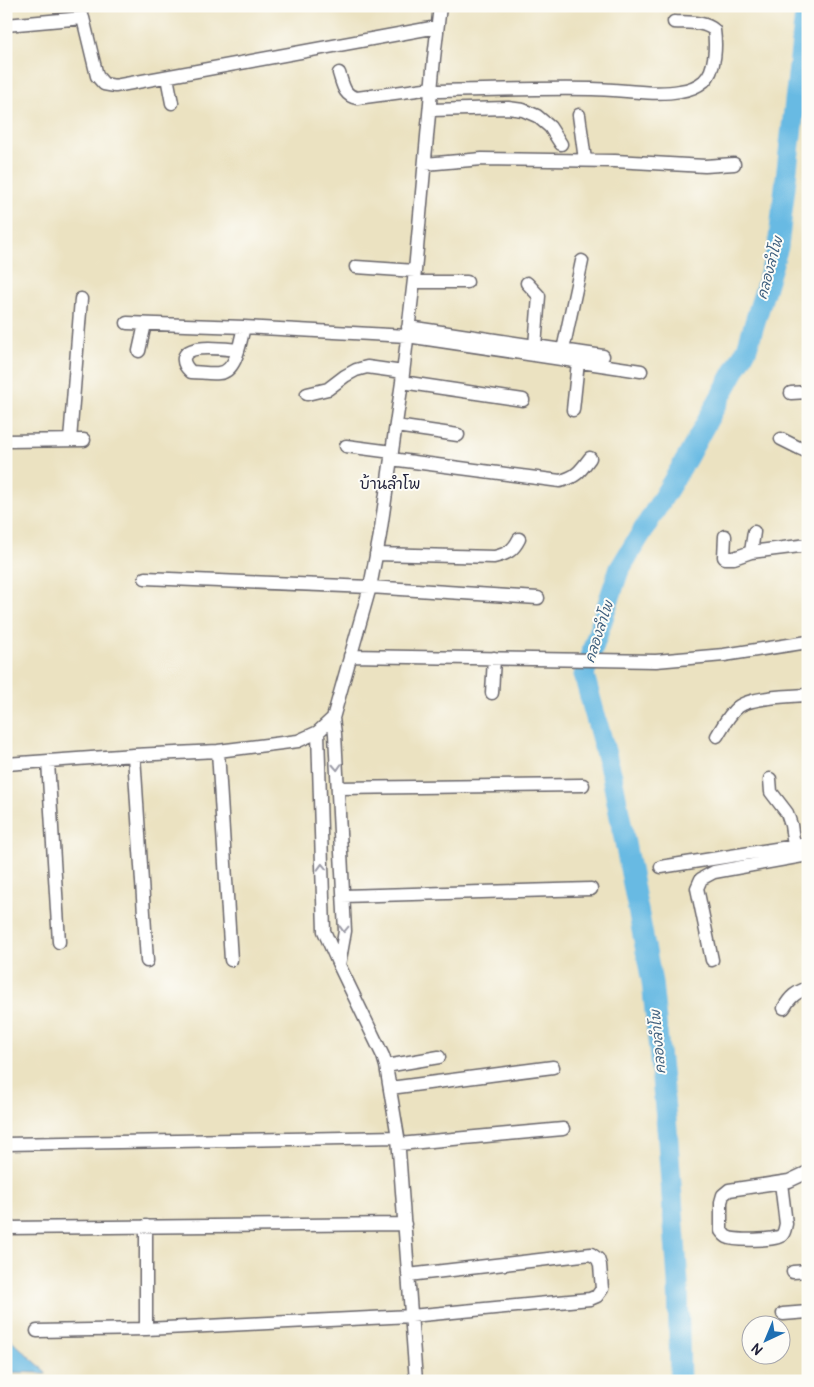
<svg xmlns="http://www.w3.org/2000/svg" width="814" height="1387" font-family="Pangolin,'Playpen Sans Thai',sans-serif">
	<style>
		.water { fill: #68bae3; stroke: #456e8f }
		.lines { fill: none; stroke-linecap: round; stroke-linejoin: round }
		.river { stroke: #68bae3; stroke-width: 21 }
		.minor-casing { stroke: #68656a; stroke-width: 15 }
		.minor { stroke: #fff; stroke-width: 12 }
		.oneway { stroke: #9c9ca7 }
		.labels { text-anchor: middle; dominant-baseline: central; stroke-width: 4; stroke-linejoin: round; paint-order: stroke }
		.water-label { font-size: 14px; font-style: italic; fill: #3e5f7e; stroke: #fdfcf7 }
		.quarter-label { font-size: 15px; fill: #22223b; stroke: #fdfcf7 }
	</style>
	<rect width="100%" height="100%" fill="#fdfcf7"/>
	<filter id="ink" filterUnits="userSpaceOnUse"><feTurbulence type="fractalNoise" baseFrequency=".02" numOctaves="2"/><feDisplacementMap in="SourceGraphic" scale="10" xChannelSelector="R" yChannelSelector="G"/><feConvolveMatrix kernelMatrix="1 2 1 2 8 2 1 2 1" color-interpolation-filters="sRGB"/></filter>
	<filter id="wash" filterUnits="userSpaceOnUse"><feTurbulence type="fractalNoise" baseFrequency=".0096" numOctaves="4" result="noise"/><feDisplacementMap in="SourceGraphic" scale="20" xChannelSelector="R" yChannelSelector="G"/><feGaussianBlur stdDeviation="1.12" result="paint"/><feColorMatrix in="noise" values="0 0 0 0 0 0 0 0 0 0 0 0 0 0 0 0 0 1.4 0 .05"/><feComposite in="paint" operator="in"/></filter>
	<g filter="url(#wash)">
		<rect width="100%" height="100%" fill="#ebe2c1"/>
		<path class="water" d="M6 1334V1335L47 1373 6 1372Z"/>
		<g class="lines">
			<path class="river" d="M680 1381 678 1282 667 1128 652 982 612 776 584 675 619 570 687 458 747 348 778 247 806 6"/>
		</g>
	</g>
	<g filter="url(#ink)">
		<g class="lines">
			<defs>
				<path id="minor" d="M6 25 83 18 97 76 104 84 115 86 437 27
					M339 73C343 85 344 96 357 98L432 88
					M167 77 172 103
					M432 91C485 90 539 88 592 89 619 89 654 96 680 91 688 90 698 86 704 81 716 70 716 45 714 30 704 21 687 23 674 22
					M430 110 508 108 523 110 537 116 550 127 561 144
					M579 115 585 160
					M425 164 482 159 615 161 705 166 734 164
					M356 267 415 271
					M414 282H467
					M527 283 539 296 535 346
					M127 323 244 327 407 336 641 371
					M408 327 603 356
					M238 350C226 349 187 343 184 358 183 364 187 368 191 372 200 372 210 374 219 373 237 372 240 341 244 327
					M563 350 582 261
					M139 351 145 324
					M402 382 523 400
					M791 393 808 392
					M307 394 328 389 345 376 356 370 367 367 403 372
					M573 410 578 362
					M396 426 458 435
					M781 439 799 448 808 452
					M70 440 81 299
					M6 441 84 440
					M346 446 392 452
					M391 459 560 481C577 477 581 470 590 458
					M725 536 724 557 725 558H734L751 552 808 545
					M751 552 754 532
					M376 554 494 557C507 554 513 551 519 539
					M145 578 370 587 538 598
					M350 656 656 661 724 655 808 642
					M492 693 494 658
					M333 718 335 734 345 931 339 965
					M318 732 324 931 339 965 383 1056 386 1066 398 1137 416 1381
					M717 736C723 726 729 714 738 707 750 697 791 696 808 695
					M218 751 231 960
					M134 755 147 961
					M48 762 59 942
					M6 764 134 755 218 751 298 741 318 732 333 718 370 587 380 535 402 382 415 271 434 58 440 6
					M770 779 771 792 787 813 791 825 794 846
					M338 788 583 785
					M661 867 808 844
					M343 896 591 889
					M712 960 697 888 701 879 714 872 808 855
					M784 1008C790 997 796 992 808 988
					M386 1066 439 1057
					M390 1088 553 1067
					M6 1144 398 1137
					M399 1144 563 1129
					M781 1183 786 1224C785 1227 785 1232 782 1235 776 1241 734 1241 727 1237 726 1237 722 1232 721 1231V1202L723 1195 729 1190 789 1181 808 1172
					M146 1226V1329
					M6 1228 405 1224
					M793 1272 808 1271
					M783 1314 808 1312
					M37 1331 146 1329 411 1316 590 1299 597 1296 602 1289 600 1265 598 1259 591 1254 408 1275"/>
			</defs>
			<use href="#minor" class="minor-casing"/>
			<use href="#minor" class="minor"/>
		</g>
		<defs><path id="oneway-chevron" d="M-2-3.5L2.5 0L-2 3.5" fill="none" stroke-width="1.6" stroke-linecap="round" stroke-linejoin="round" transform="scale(1.25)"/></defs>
		<g class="oneway">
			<use href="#oneway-chevron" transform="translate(337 767) rotate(87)"/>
			<use href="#oneway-chevron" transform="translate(322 867) rotate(-92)"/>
			<use href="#oneway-chevron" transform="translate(344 929) rotate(92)"/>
		</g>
	</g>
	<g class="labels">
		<g class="water-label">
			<text transform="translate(770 268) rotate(-75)">คลองลำโพ</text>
			<text transform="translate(599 632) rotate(-72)">คลองลำโพ</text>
			<text transform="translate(658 1042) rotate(-95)">คลองลำโพ</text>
		</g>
		<g class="quarter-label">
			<text x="390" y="484">บ้านลำโพ</text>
		</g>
	</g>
	<rect width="814" height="1387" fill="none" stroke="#fdfcf7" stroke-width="25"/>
	<g transform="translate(766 1340) rotate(224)"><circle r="24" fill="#fdfcf7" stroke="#a5a5ac"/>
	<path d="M0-4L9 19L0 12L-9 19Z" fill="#1f6fb2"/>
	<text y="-8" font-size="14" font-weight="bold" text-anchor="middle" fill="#22223b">N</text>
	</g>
</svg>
